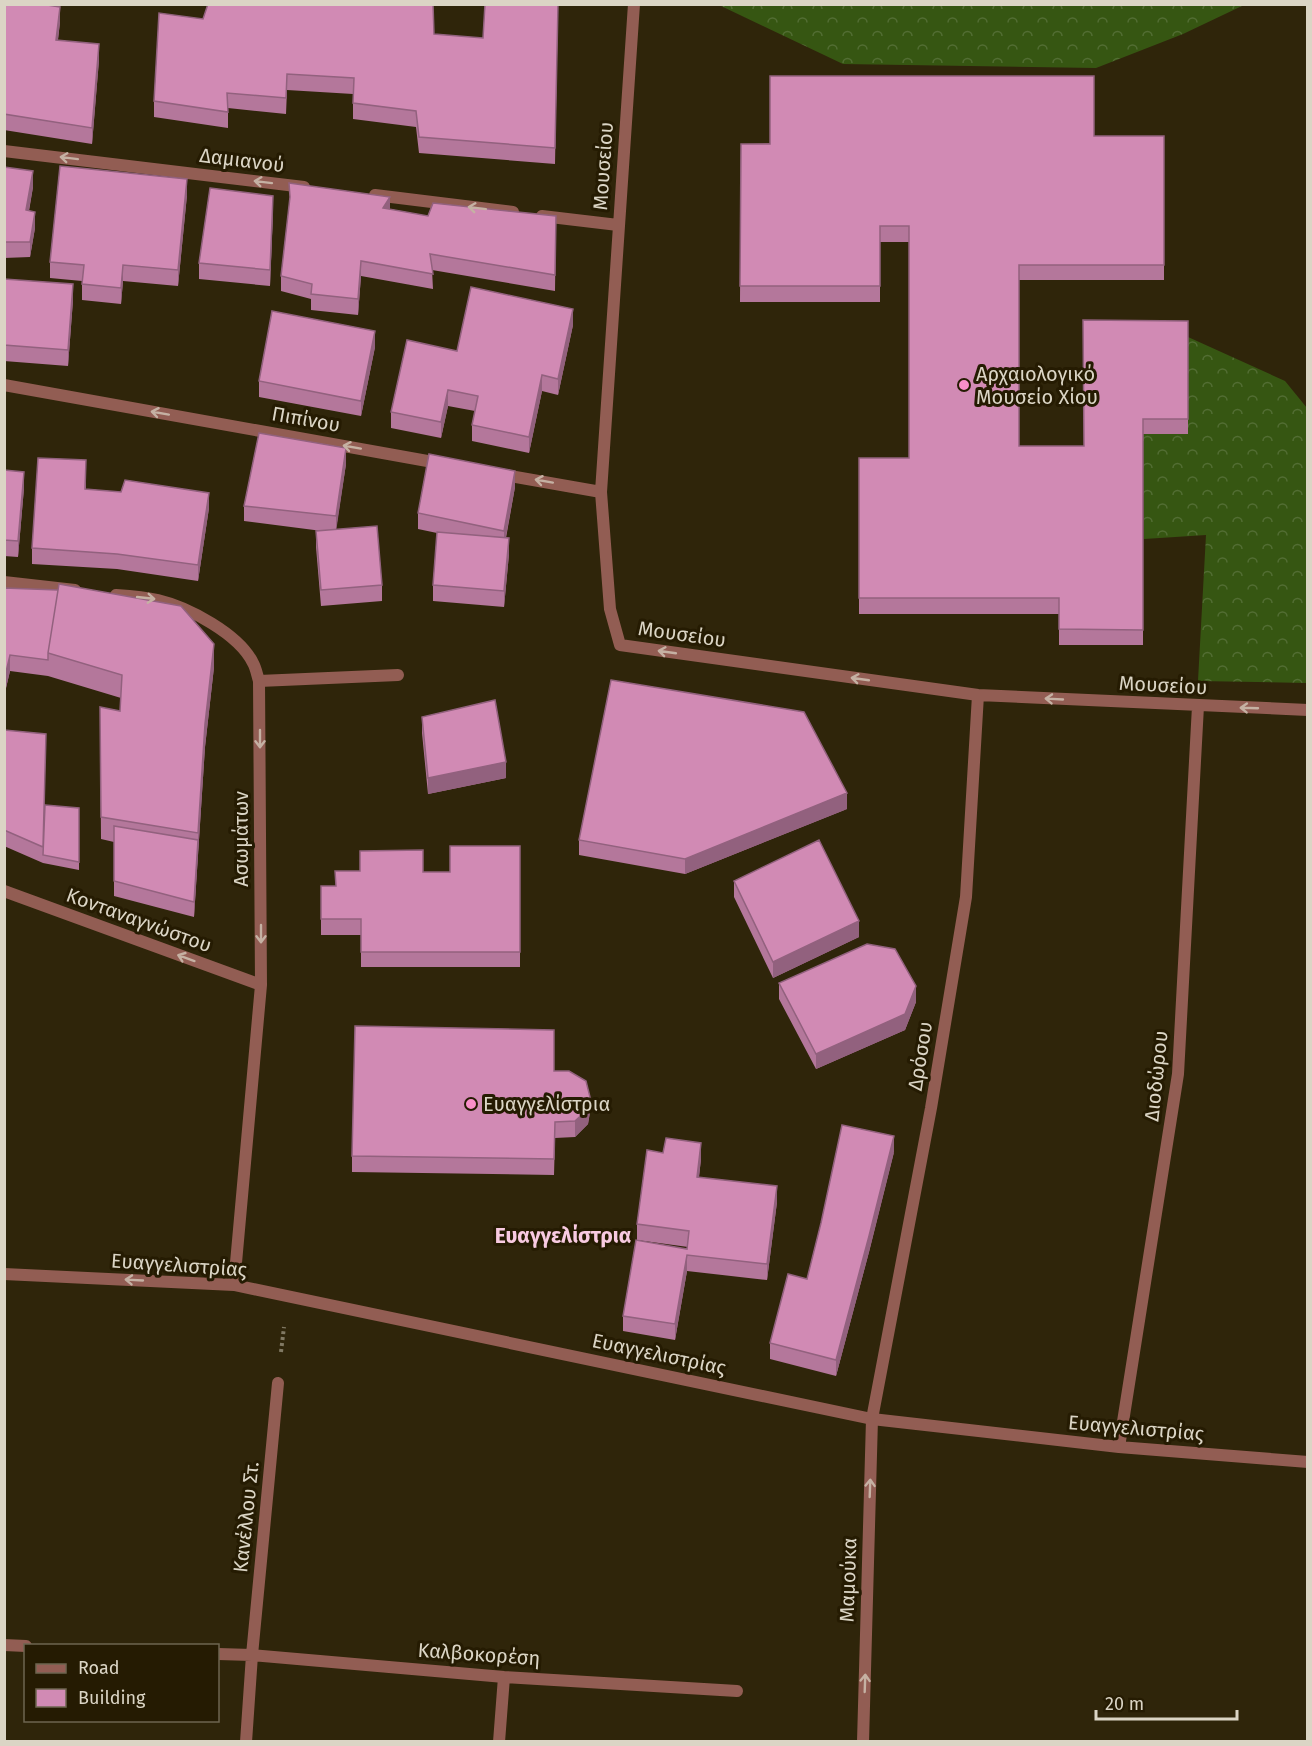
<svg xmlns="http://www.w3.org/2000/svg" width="1312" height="1746" font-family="'Fira Sans',sans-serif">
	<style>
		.forest { fill: url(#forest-crowns) }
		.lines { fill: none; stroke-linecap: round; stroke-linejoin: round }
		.path { stroke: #817963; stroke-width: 4; stroke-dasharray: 3 3; stroke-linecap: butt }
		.service { stroke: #925d53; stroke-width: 12 }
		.minor { stroke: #925d53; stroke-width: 12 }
		.wall { fill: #b4779b }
		.shaded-wall { fill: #92617e }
		.building { fill: #d18ab4; stroke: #92617e; stroke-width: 1.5 }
		.oneway { stroke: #c5b1a3 }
		.poi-dot { fill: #f98fc9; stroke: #251b02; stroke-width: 2 }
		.labels { text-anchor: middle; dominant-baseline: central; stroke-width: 6; stroke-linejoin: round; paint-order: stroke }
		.street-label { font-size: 20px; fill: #dbd5c5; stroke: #251b02 }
		.poi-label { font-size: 20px; fill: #dbd5c5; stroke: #251b02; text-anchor: start }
		.neighbourhood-label { font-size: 21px; font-weight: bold; fill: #f8cae1; stroke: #251b02 }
	</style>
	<defs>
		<pattern id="forest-crowns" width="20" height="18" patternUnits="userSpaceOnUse" patternTransform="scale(1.5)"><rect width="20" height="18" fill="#365612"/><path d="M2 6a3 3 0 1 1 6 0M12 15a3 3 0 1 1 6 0" fill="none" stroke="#526d33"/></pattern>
	</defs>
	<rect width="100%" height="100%" fill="#2f250a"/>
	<path class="forest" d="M719 5H1244L1183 34 1096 68 843 64Z
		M1188 337 1285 381 1307 408V683L1198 681 1206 535 1144 539 1143 434H1188Z"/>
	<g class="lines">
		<path class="path" d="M281 1352 284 1327"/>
		<path class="service" d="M259 681 398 675"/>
		<path class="minor" d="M634 4 601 492 610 609 620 645 978 695 1308 710
			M4 151 304 187
			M375 195 513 212
			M542 216 618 225
			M4 385 444 464
			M499 474 601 492
			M4 582 75 590
			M116 595C130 596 144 597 158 600 188 607 239 634 253 663 256 668 257 675 259 681L261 985 234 1285
			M4 891 261 985
			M4 1274 234 1285 872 1419 1119 1447 1308 1462
			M1119 1447 1178 1074 1198 706
			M4 1645 26 1646
			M218 1654 252 1655 504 1677 737 1691
			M246 1742 252 1655 278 1383
			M499 1742 504 1677
			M863 1742 872 1419 931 1108 966 897 978 695"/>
	</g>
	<path class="wall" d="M4 4 60 22 58 40 99 60 92 144 4 130Z
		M558 4 555 164 419 153 416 127 353 119V94L287 90 286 114 228 108V128L154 117V101L203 19 483 38Z
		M1094 136H1164V280H1019V446H1084L1188 321V434H1143V645H1059V614H859V458H909V242H880V302H740L741 144Z
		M4 167 33 187 29 211 35 228 30 257 4 258Z
		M187 195 178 286 123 281 121 304 82 300V281L50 278V262Z
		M390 209 428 216H556L555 291 432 270 433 289 361 276 358 315 311 310V299L281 291V276Z
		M273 211 270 286 199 279V263Z
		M4 279 73 300 68 366 4 361Z
		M573 325 558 395 542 391 529 453 472 441V425L475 411 448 406 441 438 391 428V412L457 351Z
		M375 347 361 416 259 397V381Z
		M346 464 336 529 382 585V601L321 606 316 547V531H322L244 521V506Z
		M4 470 24 488 18 557 4 556Z
		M86 476V489L121 492 209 508 198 581 117 569 32 564V548Z
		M515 487 506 538 509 554 504 607 433 601V585L437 533 418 529V513Z
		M4 588 214 667 205 747 194 917 114 896V842L101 839 100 707 120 711 121 698 48 676 10 671 6 688H4Z
		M422 717 506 778 428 794 422 733Z
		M4 730 45 805 79 808V870L43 863 4 846Z
		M847 809 685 874 579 855V840Z
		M520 846V967H361V935H321V886H335L423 872H450Z
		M734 881 859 937 773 978 734 897Z
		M779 983 916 1002 905 1030 816 1069 779 999Z
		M554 1071 590 1112 588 1124 575 1137 555 1138 554 1175 352 1172V1156Z
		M894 1152 869 1252 836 1376 770 1359V1343Z
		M663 1153 701 1159 699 1177 777 1202 767 1280 687 1271 675 1340 623 1331V1316L687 1249 688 1247 637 1240V1224Z"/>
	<path class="shaded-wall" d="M60 7V22L56 55V40Z
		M99 44V60L92 144V128Z
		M33 171V187L26 226V210Z
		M187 179V195L178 286V270Z
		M273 196V211L270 286V270Z
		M390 197V213L383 208Z
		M35 212V228L30 257V242Z
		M361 261V276L358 315V299Z
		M123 265V281L121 304V288Z
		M73 284V300L68 366V350Z
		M573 309V325L558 395V379Z
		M375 331V347L361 416V401Z
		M542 375V391L529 453V437Z
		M448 390V406L441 438V422Z
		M346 448V464L336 532V516Z
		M515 471V487L504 547V531Z
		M24 472V488L18 557V541Z
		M209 493V508L198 581V565Z
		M509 538V554L504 607V591Z
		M214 644V667L205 747 194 917V902L205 724Z
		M10 655V671L6 688V672Z
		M506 762V778L428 794V778Z
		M847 793V809L685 874V859Z
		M859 921V937L773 978V962Z
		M916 986V1002L905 1030 816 1069V1054Z
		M590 1097V1112L588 1124 575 1137V1121Z
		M894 1136V1152L869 1252 836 1376V1360Z
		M701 1143V1159L697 1193V1177Z
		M777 1186V1202L767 1280V1264Z
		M687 1255V1271L675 1340V1324Z"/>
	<path class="building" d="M4 4H41L60 7 56 40 99 44 92 128 4 114Z
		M208 4H433L434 34 483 38 485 4H558L555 148 419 137 416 111 353 103 354 78 287 74 286 98 227 93 228 112 154 101 159 13 203 19Z
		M770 76H1094V136H1164V265H1019V446H1084L1083 320 1188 321V419H1143V630L1059 629V598H859V458H909V226H880V286H740L741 144H770Z
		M60 166 187 179 178 270 123 265 121 288 82 284 84 265 50 262Z
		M4 167 33 171 26 210 35 212 30 242H4Z
		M289 183 390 197 383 208 428 216 433 203 556 216 555 275 430 254 433 274 361 261 358 299 311 294 312 284 281 276 290 197Z
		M210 188 273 196 270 270 199 263Z
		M4 279 73 284 68 350 4 345Z
		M471 287 573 309 558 379 542 375 529 437 472 425 478 396 448 390 441 422 391 412 407 340 457 351Z
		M272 311 375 331 361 401 259 381Z
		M259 433 346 448 336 516 244 506Z
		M429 454 515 471 504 531 418 513Z
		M38 458 86 460 85 489 121 492 125 480 209 493 198 565 117 554 32 548Z
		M4 470 24 472 18 541 4 540Z
		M377 526 382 585 321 590 316 531Z
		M437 532 509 538 504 591 433 585Z
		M59 584 181 606 214 644 205 724 198 833 101 817 100 707 120 711 122 675 48 653Z
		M4 588 58 590 48 653V660L10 655 6 672H4Z
		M611 680 804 712 847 793 685 859 579 840Z
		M495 700 506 762 428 778 422 717Z
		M4 730 46 734 43 847 4 830Z
		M45 805 79 808V862L43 855Z
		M114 826 198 840 194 902 114 881Z
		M819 840 859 921 773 962 734 881Z
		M450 846H520V952H361V919H321V886H336L335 871H360V851L423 850V872H450Z
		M867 944 895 949 916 986 905 1014 816 1054 779 983Z
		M355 1026 554 1030V1071H569L586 1081 590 1097 588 1109 575 1121 555 1122 554 1159 352 1156Z
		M842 1125 894 1136 869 1236 836 1360 770 1343 788 1274 807 1279 821 1223Z
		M666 1138 701 1143 697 1177 777 1186 767 1264 687 1255 675 1324 623 1316 636 1240 687 1249 689 1231 637 1224 647 1150 663 1153Z"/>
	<defs><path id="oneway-shaft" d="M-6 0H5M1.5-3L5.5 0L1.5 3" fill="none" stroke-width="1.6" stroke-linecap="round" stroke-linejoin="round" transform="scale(1.5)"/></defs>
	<g class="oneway">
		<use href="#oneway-shaft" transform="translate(69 158) rotate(-173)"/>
		<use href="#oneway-shaft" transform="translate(263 182) rotate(-173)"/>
		<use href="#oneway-shaft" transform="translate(477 208) rotate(-173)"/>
		<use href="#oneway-shaft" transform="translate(160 413) rotate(-170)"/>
		<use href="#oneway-shaft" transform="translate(352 447) rotate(-170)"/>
		<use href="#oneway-shaft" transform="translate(544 481) rotate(-170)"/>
		<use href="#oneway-shaft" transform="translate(146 598) rotate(6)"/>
		<use href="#oneway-shaft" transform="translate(667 652) rotate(-172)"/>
		<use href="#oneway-shaft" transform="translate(860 679) rotate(-172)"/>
		<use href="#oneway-shaft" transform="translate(1054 699) rotate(-177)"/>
		<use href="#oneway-shaft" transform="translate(1249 708) rotate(-178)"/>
		<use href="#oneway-shaft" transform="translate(260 739) rotate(90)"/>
		<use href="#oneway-shaft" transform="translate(261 934) rotate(90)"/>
		<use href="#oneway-shaft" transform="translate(186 958) rotate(-160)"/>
		<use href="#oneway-shaft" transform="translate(134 1280) rotate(-177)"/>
		<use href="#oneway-shaft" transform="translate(870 1488) rotate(-88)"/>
		<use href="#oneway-shaft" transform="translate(865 1683) rotate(-88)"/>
	</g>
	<g class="poi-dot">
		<circle cx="964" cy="385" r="6"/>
		<circle cx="471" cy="1104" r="6"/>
	</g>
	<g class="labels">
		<g class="street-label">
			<text transform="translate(242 160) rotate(7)">Δαμιανού</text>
			<text transform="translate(603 166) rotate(-86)">Μουσείου</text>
			<text transform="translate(306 419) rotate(10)">Πιπίνου</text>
			<text transform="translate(682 634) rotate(8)">Μουσείου</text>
			<text transform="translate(1163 685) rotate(3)">Μουσείου</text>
			<text transform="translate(241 839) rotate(-90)">Ασωμάτων</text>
			<text transform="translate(139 920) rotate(20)">Κονταναγνώστου</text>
			<text transform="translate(920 1056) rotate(-81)">Δρόσου</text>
			<text transform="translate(1156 1076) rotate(-84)">Διοδώρου</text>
			<text transform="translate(179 1265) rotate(4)">Ευαγγελιστρίας</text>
			<text transform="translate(659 1354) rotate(12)">Ευαγγελιστρίας</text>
			<text transform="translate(1136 1428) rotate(5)">Ευαγγελιστρίας</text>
			<text transform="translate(246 1517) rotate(-84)">Κανέλλου Στ.</text>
			<text transform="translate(848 1580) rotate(-88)">Μαμούκα</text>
			<text transform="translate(479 1654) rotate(4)">Καλβοκορέση</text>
		</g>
		<g class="poi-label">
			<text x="976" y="374">Αρχαιολογικό<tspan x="976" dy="23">Μουσείο Χίου</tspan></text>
			<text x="483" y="1104">Ευαγγελίστρια</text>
		</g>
		<g class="neighbourhood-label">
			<text x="563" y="1236">Ευαγγελίστρια</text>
		</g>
	</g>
	<rect width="1312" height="1746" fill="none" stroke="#dbd5c5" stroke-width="12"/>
	<rect x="24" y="1644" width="195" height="78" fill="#251b02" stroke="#6e6550" stroke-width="1.5"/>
	<rect x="36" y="1664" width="30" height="9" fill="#925d53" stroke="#6e6550" stroke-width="1.5"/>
	<text x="78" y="1674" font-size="18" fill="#dbd5c5">Road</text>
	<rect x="36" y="1689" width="30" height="18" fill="#d18ab4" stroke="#6e6550" stroke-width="1.5"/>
	<text x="78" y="1704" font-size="18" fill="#dbd5c5">Building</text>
	<path d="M1096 1710v9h141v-9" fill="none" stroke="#dbd5c5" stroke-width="3"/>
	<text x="1105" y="1710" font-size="18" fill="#dbd5c5" stroke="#251b02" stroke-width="4.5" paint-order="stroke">20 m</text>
</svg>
